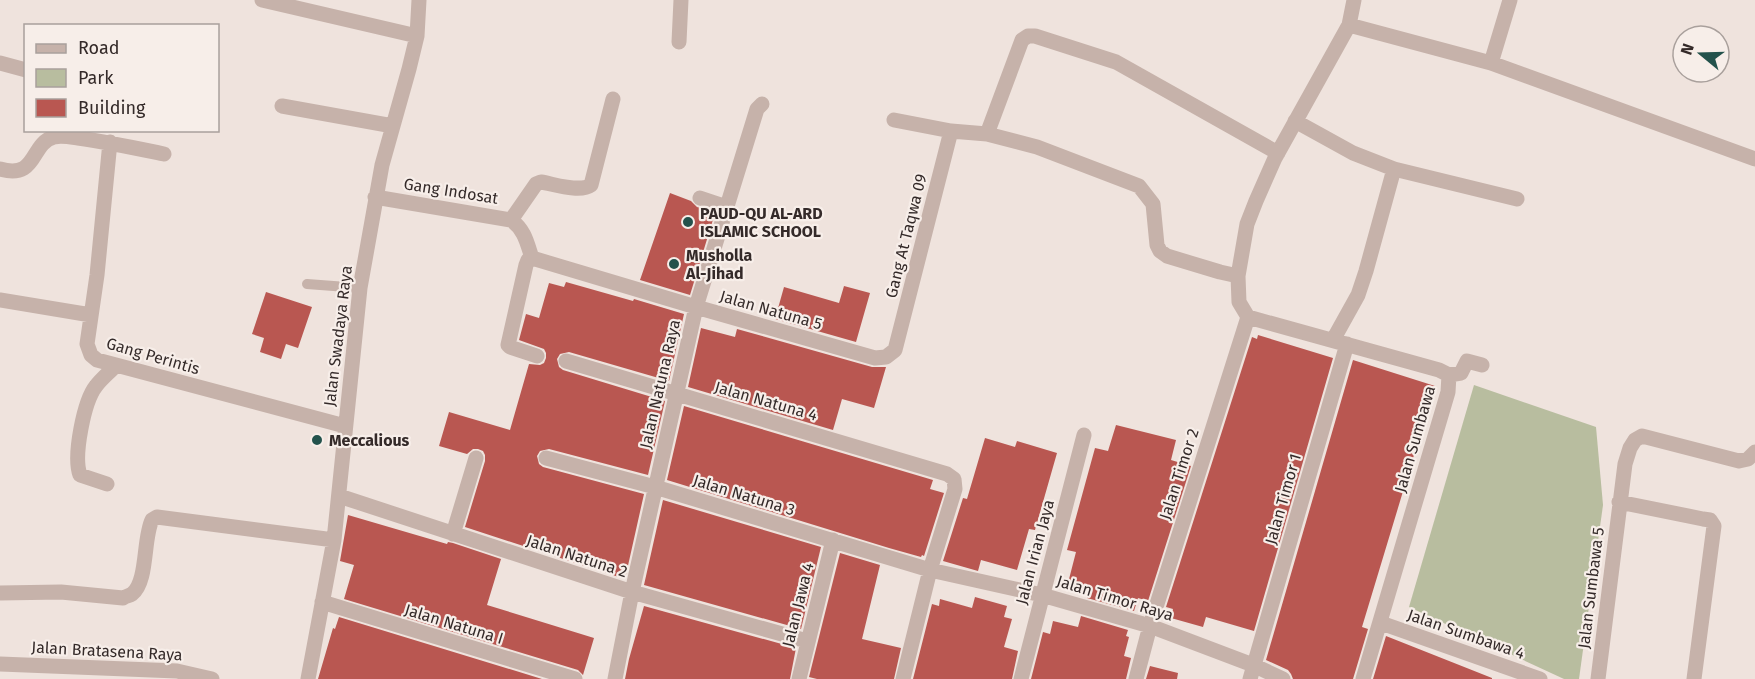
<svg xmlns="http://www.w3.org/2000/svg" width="1755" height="679" font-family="'Fira Sans',sans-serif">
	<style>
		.green { fill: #b8bd9f }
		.building { fill: #b95751 }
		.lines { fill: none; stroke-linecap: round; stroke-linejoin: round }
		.lane { stroke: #c6b2aa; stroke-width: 10 }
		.street { stroke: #c6b2aa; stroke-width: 15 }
		.poi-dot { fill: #23524c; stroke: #f7eee9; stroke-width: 2 }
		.labels { text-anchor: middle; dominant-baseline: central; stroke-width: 4.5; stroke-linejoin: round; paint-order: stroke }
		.street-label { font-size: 16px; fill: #342a29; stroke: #f7eee9 }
		.poi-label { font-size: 16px; font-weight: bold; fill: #342a29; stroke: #f7eee9; text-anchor: start }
	</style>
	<rect width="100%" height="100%" fill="#efe3dd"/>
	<path class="green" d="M1474 385 1596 427 1603 505 1579 679H1564L1409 607Z"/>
	<path class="building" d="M670 193 691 201 697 207 715 213 690 295 640 280Z
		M566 282 633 301 634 299 684 314 669 381 569 352 560 354 557 359 559 367 563 370 665 401 648 475 549 449 540 451 537 456 539 464 543 467 644 494 625 579 465 527 485 461V455L483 451 478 449H473L467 454 439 446 449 412 510 430 529 364 540 365 544 363 546 358V353L544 349 519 340 526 314 539 318 549 283 564 287Z
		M844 286 870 293 856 342 775 319 784 287 839 303Z
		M266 292 312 307 298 348 286 344 281 359 260 352 264 338 252 334Z
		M701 328 735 337 737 329 872 367H886L874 408 842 399 833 430 688 387Z
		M1258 335 1333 358 1254 631 1206 617 1203 627 1171 618 1173 609 1166 607 1252 337 1257 339Z
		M1353 360 1435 386 1428 411H1425L1412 454 1414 455 1362 627 1368 629 1353 679H1293L1291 674 1288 670 1266 660Z
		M684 406 933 480 930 489 944 493 924 556 922 555 921 557 889 548 667 480Z
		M1116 425 1176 440 1171 460 1191 466 1148 601 1138 598 1134 611 1087 598 1089 589 1068 583 1076 552 1067 550 1095 448 1108 451Z
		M985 438 1015 447 1017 441 1057 453 1035 530 1029 529 1017 570 981 560 978 571 943 561 963 498 967 499Z
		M663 500 821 547 801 629 644 585Z
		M348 515 447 544 448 542 453 543 501 559 487 605 594 638 583 675 578 670 344 599 354 565 340 561Z
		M840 553 880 565 862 639 901 648 894 679H817L809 677Z
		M975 597 1007 606 1004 617 1012 619 1004 647 1018 651 1012 679H913L932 604 939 606 940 599 972 608Z
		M644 606 796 648 790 679H625L629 659Z
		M1081 616 1128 630 1126 636 1129 637 1124 656 1131 658 1126 679H1031L1043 632 1050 634 1053 621 1078 627Z
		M339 617 542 679H318L333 628 335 629Z
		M1386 636 1492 678V679H1373Z
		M1150 666 1178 673 1177 679H1146Z"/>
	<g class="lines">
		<path class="lane" d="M307 284 360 288"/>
		<path class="street" d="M262 0 417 36
			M1349 25 1491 63 1755 159
			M679 42 681 0
			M0 63 26 70
			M1491 63 1510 0
			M282 106 393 126
			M894 120 951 131 987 134 1037 147 1139 186 1153 204 1157 245 1160 251 1167 256 1220 272 1238 276
			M1295 121 1353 153 1394 169 1517 199
			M987 134 1022 40 1028 36H1035L1116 62 1278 153
			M110 142 97 275 87 344 91 355 97 360 116 365 345 426
			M0 169C38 180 30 143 54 137 61 135 71 137 78 138 107 142 135 148 164 154
			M375 197 511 220C525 230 527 243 532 258
			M700 198 727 207
			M511 220 536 184 541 182C554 184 580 193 591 185L613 99
			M532 258 696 307 875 358 886 357 895 350 951 131
			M532 258 528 260 526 265 508 345 510 347 537 356
			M0 300 91 315
			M1248 317 1439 370 1449 375 1448 392 1363 679
			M1248 317 1239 302 1238 276 1247 224 1256 201 1275 158 1349 25 1354 0
			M1333 340 1358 295 1366 271 1394 169
			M566 361 947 474 954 479 955 489 930 570 903 679
			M1449 375 1461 373 1467 361 1482 365
			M546 458 655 487 930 570 1042 595 1150 626 1253 665 1283 679
			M107 484 80 475C73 456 84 401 96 386 102 378 110 372 116 365
			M339 496 632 592 807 641
			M1619 502 1703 519 1710 520 1714 526 1694 679
			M453 534 476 458
			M0 593 61 592 123 598C126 596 129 596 132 594 148 582 143 538 152 520L157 517 334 540
			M322 602 575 679
			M1381 623 1540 679
			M0 664 177 671 212 679
			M308 679 334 540 360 288 382 165 409 69 417 36 419 0
			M615 679 632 592 696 307 757 109 762 104
			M799 679 833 540
			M1021 679 1084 435
			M1136 679 1150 626 1248 317
			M1250 679 1347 344
			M1598 679 1625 464 1630 448 1635 440 1642 436 1739 461 1748 459 1755 452"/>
	</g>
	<g class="poi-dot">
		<circle cx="688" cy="222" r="6"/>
		<circle cx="674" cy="264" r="6"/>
		<circle cx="317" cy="440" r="6"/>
	</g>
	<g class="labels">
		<g class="street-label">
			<text transform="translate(451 191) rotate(9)">Gang Indosat</text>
			<text transform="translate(906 236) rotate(-76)">Gang At Taqwa 09</text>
			<text transform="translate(771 310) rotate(16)">Jalan Natuna 5</text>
			<text transform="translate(338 336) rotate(-83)">Jalan Swadaya Raya</text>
			<text transform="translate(153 356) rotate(16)">Gang Perintis</text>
			<text transform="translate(660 384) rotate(-77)">Jalan Natuna Raya</text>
			<text transform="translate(766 401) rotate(16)">Jalan Natuna 4</text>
			<text transform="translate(1415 439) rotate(-74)">Jalan Sumbawa</text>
			<text transform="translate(1179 474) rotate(-72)">Jalan Timor 2</text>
			<text transform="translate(744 495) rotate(17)">Jalan Natuna 3</text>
			<text transform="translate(1283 499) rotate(-74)">Jalan Timor 1</text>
			<text transform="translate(1035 552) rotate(-75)">Jalan Irian Jaya</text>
			<text transform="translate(577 556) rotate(18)">Jalan Natuna 2</text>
			<text transform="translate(1591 588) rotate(-83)">Jalan Sumbawa 5</text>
			<text transform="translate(1115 598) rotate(17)">Jalan Timor Raya</text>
			<text transform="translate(798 605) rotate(-76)">Jalan Jawa 4</text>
			<text transform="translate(454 624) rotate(17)">Jalan Natuna I</text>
			<text transform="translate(1466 634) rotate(19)">Jalan Sumbawa 4</text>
			<text transform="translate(107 651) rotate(3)">Jalan Bratasena Raya</text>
		</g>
		<g class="poi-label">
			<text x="700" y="213">PAUD-QU AL-ARD<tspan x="700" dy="18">ISLAMIC SCHOOL</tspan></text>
			<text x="686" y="255">Musholla<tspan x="686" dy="18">Al-Jihad</tspan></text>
			<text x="329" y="440">Meccalious</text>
		</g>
	</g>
	<rect x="24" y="24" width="195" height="108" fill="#f7eee9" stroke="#a9a09c" stroke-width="1.5"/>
	<rect x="36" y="44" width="30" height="9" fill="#c6b2aa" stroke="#a9a09c" stroke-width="1.5"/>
	<text x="78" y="54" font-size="18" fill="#342a29">Road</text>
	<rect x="36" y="69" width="30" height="18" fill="#b8bd9f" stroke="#a9a09c" stroke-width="1.5"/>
	<text x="78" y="84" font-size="18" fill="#342a29">Park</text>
	<rect x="36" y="99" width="30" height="18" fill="#b95751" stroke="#a9a09c" stroke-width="1.5"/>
	<text x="78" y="114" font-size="18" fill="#342a29">Building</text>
	<g transform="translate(1701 54) rotate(289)"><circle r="28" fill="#f7eee9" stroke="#a9a09c" stroke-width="1.5"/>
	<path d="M0-4.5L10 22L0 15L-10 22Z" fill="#23524c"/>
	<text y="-9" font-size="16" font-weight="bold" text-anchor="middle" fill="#342a29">N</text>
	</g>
</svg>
